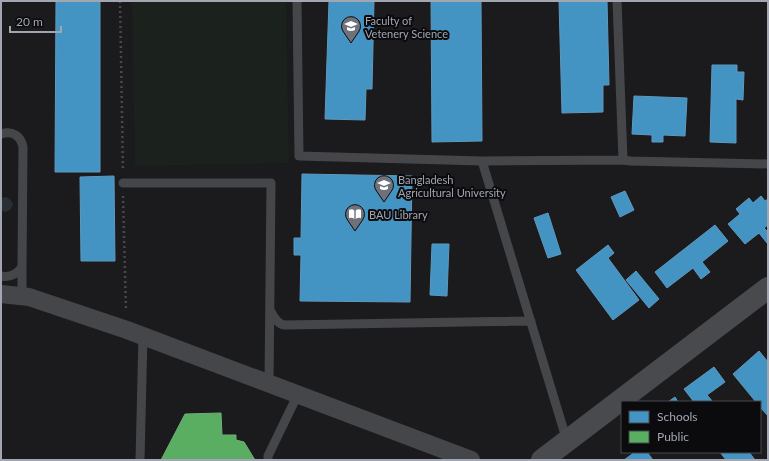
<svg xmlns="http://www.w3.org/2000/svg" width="769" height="461" font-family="Lato,sans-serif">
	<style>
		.built { fill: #1b1b1d; fill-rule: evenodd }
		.green { fill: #1b211c }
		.water { fill: #292f35 }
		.schools { fill: #4393c3; stroke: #6099be }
		.public { fill: #5aae61; stroke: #70ac79 }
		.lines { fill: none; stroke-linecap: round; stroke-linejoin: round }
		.path { stroke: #47484b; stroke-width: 2.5; stroke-dasharray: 2 3; stroke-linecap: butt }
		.lane { stroke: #45464a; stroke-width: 9 }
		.street { stroke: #45464a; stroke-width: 18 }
		.secondary { stroke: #494a4e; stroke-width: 22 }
		.labels { text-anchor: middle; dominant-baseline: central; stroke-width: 4; stroke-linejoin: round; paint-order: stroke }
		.poi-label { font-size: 11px; fill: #a2a6b2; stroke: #0b0b0d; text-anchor: start }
	</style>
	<rect width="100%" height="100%" fill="#111"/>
	<path class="built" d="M1 1H768V460H1ZM622 402H760V452H622Z"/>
	<path class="green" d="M132 1H286L289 163 135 166Z"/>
	<path class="water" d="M6 197 11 200 13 205 10 210 5 212 1 210V198Z"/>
	<path class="schools" d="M56 1H100V172H55Z
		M329 1H374L372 89H366L365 120 325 119Z
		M431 1H481L482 141 432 142Z
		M559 1H607L609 85H603V112L562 113Z
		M712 65H737V72H744L743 100 736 99V143L710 142Z
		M634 96 687 98 685 136 663 135V142H652V135L632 134Z
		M302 174 412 176 410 302 300 301 301 255H294V238H301Z
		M114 176 115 261H81L80 177Z
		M625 191 634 210 620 217 611 197Z
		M761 196 765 201 768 199V225L764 228 768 232V242L767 243 759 233 745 244 728 224 740 214 736 209 749 198 753 203Z
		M548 213 561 254 548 258 534 218Z
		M715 225 728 241 702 262 710 272 701 279 693 268 667 288 655 272Z
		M432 244H449L447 296 430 295Z
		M608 245 614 253 608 258 639 300 613 320 576 270Z
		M636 271 659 299 649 308 626 280Z
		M759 351 768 362V416L760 407V402H756L733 374Z
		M714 367 725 382 707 395 713 402H694L684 389Z
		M675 397 678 402H668Z
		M635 452H641L642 454 647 452 653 460H624Z
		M720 452H749L755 460H726Z"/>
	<path class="public" d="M221 413 222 435H236V440L244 442 255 460H161L185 414Z"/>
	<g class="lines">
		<path class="path" d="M120 1 123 171
			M123 196 126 311"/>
		<path class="lane" d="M297 1 299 156 482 161 623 160
			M617 1 623 160 630 161 768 164
			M1 134C12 130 21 136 23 147L22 267C17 274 11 278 1 276
			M482 161 567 441
			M123 183H271L269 383
			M22 267V289L29 297
			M270 310C274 317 277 324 285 325L531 321
			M140 460 143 335
			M268 460V456L298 394"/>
		<path class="street" d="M1 294 29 297 127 330 471 460"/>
		<path class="secondary" d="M542 460 768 288"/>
	</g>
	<defs>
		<symbol id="university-pin" viewBox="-11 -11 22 30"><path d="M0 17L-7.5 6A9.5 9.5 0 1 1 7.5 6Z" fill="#6f727a" stroke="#0b0b0d"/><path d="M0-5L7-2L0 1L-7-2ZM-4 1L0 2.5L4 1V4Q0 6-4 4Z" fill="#fff"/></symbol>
		<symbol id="library-pin" viewBox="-11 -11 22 30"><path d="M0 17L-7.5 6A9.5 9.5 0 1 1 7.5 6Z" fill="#6f727a" stroke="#0b0b0d"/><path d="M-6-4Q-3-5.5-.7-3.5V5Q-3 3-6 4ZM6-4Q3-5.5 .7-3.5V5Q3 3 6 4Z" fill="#fff"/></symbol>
	</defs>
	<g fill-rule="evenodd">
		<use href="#university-pin" x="340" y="15" width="22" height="30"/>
		<use href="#university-pin" x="373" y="174" width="22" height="30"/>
		<use href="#library-pin" x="344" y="203" width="22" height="30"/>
	</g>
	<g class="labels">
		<g class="poi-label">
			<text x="365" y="20">Faculty of<tspan x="365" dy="13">Vetenery Science</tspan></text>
			<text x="398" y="179">Bangladesh<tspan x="398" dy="13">Agricultural University</tspan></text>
			<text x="369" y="214">BAU Library</text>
		</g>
	</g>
	<rect width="769" height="461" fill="none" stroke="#a2a6b2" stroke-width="4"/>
	<rect x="621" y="401" width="140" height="52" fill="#0b0b0d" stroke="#47494f"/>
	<rect x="629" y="411" width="20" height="12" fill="#4393c3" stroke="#47494f"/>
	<text x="657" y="421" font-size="12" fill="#a2a6b2">Schools</text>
	<rect x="629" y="431" width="20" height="12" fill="#5aae61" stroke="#47494f"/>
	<text x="657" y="441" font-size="12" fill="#a2a6b2">Public</text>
	<path d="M10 26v6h51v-6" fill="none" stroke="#a2a6b2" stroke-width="2"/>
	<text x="16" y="26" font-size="12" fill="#a2a6b2" stroke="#0b0b0d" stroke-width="3" paint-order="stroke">20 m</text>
</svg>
